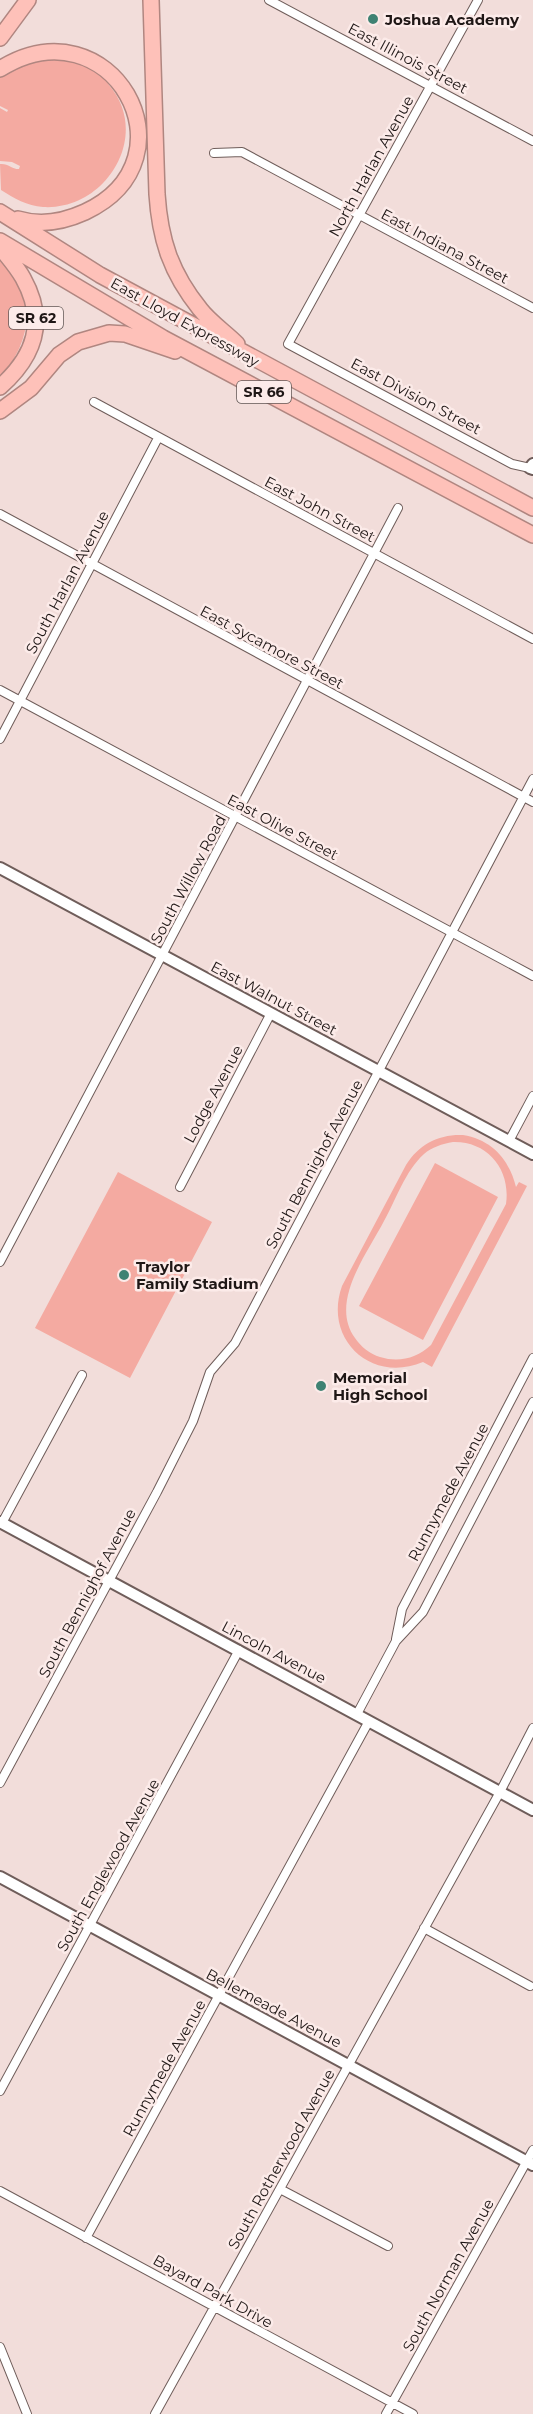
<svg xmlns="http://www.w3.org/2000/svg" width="533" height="2414" font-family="Montserrat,sans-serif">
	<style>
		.green { fill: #f4aaa1; fill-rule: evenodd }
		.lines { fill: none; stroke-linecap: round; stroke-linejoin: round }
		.street-casing { stroke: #6f5d5a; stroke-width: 10 }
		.secondary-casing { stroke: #6f5d5a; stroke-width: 14 }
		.highway-casing { stroke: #b08680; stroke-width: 18 }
		.street { stroke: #fff; stroke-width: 8 }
		.secondary { stroke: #fff; stroke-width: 10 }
		.highway { stroke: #fec1b9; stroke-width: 15 }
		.poi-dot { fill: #3f8273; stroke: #fcebe9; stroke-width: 2 }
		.labels { text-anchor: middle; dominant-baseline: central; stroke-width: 5; stroke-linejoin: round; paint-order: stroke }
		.shield { fill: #fcebe9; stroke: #615755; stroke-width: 1.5 }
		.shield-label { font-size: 14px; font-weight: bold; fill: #1f1716 }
		.poi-label { font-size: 15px; font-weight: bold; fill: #1f1716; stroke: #fcebe9; text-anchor: start }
		.street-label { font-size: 15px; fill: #1f1716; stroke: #fcebe9 }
	</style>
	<rect width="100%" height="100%" fill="#f2ddda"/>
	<path class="green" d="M59 54C71 59 88 63 98 70 102 74 106 80 109 85 152 135 106 211 43 207 27 206 14 198 1 190L0 164C8 163 11 169 19 169L20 166 12 162 0 161V108L7 112 8 110 0 106V71Z
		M0 260C39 295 32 342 0 377Z
		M463 1135C492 1140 509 1159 516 1187L519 1182 527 1186 432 1367 423 1362C371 1384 323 1339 342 1286L406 1165C419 1144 439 1134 463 1135ZM453 1142C488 1141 511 1170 506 1204L431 1345C417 1358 399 1363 380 1357 370 1354 361 1347 355 1338 329 1302 367 1254 384 1221 396 1200 405 1171 424 1154 432 1147 442 1144 453 1142Z
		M435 1163 498 1197 423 1340 359 1306Z
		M118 1172 212 1222 130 1378 35 1328Z"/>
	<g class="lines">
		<defs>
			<path id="street" d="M269 0 533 141
				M478 0 288 344 512 464 530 468
				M214 153 242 152 533 308
				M94 402 533 639
				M0 514 533 802
				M0 690 533 976
				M0 739 158 438
				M509 1141 533 1096
				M180 1187 271 1013
				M0 1262 398 508
				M2 1523 82 1375
				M396 1639 402 1609 533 1358
				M357 1714 396 1641 423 1612 533 1402
				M0 1783 157 1492 193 1421 210 1372 235 1343 533 779
				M424 1928 530 1986
				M0 2091 239 1650
				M280 2189 388 2246
				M0 2191 413 2414
				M86 2238 369 1721
				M0 2347 27 2414
				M155 2414 500 1792 533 1728
				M386 2414 533 2150"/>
			<path id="secondary" d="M533 464 530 468 533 469
				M0 868 533 1154
				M0 1522 533 1810
				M0 1877 533 2165"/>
			<path id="highway" d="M151 0 157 194C160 240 171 273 200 309 210 322 225 332 237 344
				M0 38 28 0
				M0 69C110 0 200 158 85 212 63 222 41 226 18 219
				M0 212 100 275 533 508
				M0 241 163 338 533 535
				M0 247C8 257 17 267 23 278 47 321 35 356 0 387
				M0 411 31 388 59 355 78 342 109 333 125 334 175 351"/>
		</defs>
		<use href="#street" class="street-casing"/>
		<use href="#secondary" class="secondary-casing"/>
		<use href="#highway" class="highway-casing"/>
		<use href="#street" class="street"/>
		<use href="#secondary" class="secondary"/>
		<use href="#highway" class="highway"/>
	</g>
	<g class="poi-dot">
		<circle cx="373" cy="19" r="6"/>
		<circle cx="124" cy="1275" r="6"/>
		<circle cx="321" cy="1386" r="6"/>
	</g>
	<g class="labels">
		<g class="shield">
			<rect x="9" y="307" width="54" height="22" rx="4.5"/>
			<rect x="237" y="381" width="54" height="22" rx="4.5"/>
		</g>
		<g class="shield-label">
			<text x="36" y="318">SR 62</text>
			<text x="264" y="392">SR 66</text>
		</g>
		<g class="poi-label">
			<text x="385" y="19">Joshua Academy</text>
			<text x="136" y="1266">Traylor<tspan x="136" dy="17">Family Stadium</tspan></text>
			<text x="333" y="1377">Memorial<tspan x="333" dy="17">High School</tspan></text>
		</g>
		<g class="street-label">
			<text transform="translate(408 58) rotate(28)">East Illinois Street</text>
			<text transform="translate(371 166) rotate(-61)">North Harlan Avenue</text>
			<text transform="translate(445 246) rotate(28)">East Indiana Street</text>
			<text transform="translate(185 322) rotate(29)">East Lloyd Expressway</text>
			<text transform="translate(416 396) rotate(28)">East Division Street</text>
			<text transform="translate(320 509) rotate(28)">East John Street</text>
			<text transform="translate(67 582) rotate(-62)">South Harlan Avenue</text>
			<text transform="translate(272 647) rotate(28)">East Sycamore Street</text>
			<text transform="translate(283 827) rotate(28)">East Olive Street</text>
			<text transform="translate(188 879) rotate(-62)">South Willow Road</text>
			<text transform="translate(274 998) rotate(28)">East Walnut Street</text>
			<text transform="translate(213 1094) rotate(-62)">Lodge Avenue</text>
			<text transform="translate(314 1164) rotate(-62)">South Bennighof Avenue</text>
			<text transform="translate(448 1492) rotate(-62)">Runnymede Avenue</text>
			<text transform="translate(87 1593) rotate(-62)">South Bennighof Avenue</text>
			<text transform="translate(274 1652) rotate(28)">Lincoln Avenue</text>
			<text transform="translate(108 1865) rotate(-61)">South Englewood Avenue</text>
			<text transform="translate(274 2008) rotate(28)">Bellemeade Avenue</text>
			<text transform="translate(164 2068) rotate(-61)">Runnymede Avenue</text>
			<text transform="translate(281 2159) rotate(-61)">South Rotherwood Avenue</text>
			<text transform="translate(448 2275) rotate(-61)">South Norman Avenue</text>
			<text transform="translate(213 2291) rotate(29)">Bayard Park Drive</text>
		</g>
	</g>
</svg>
